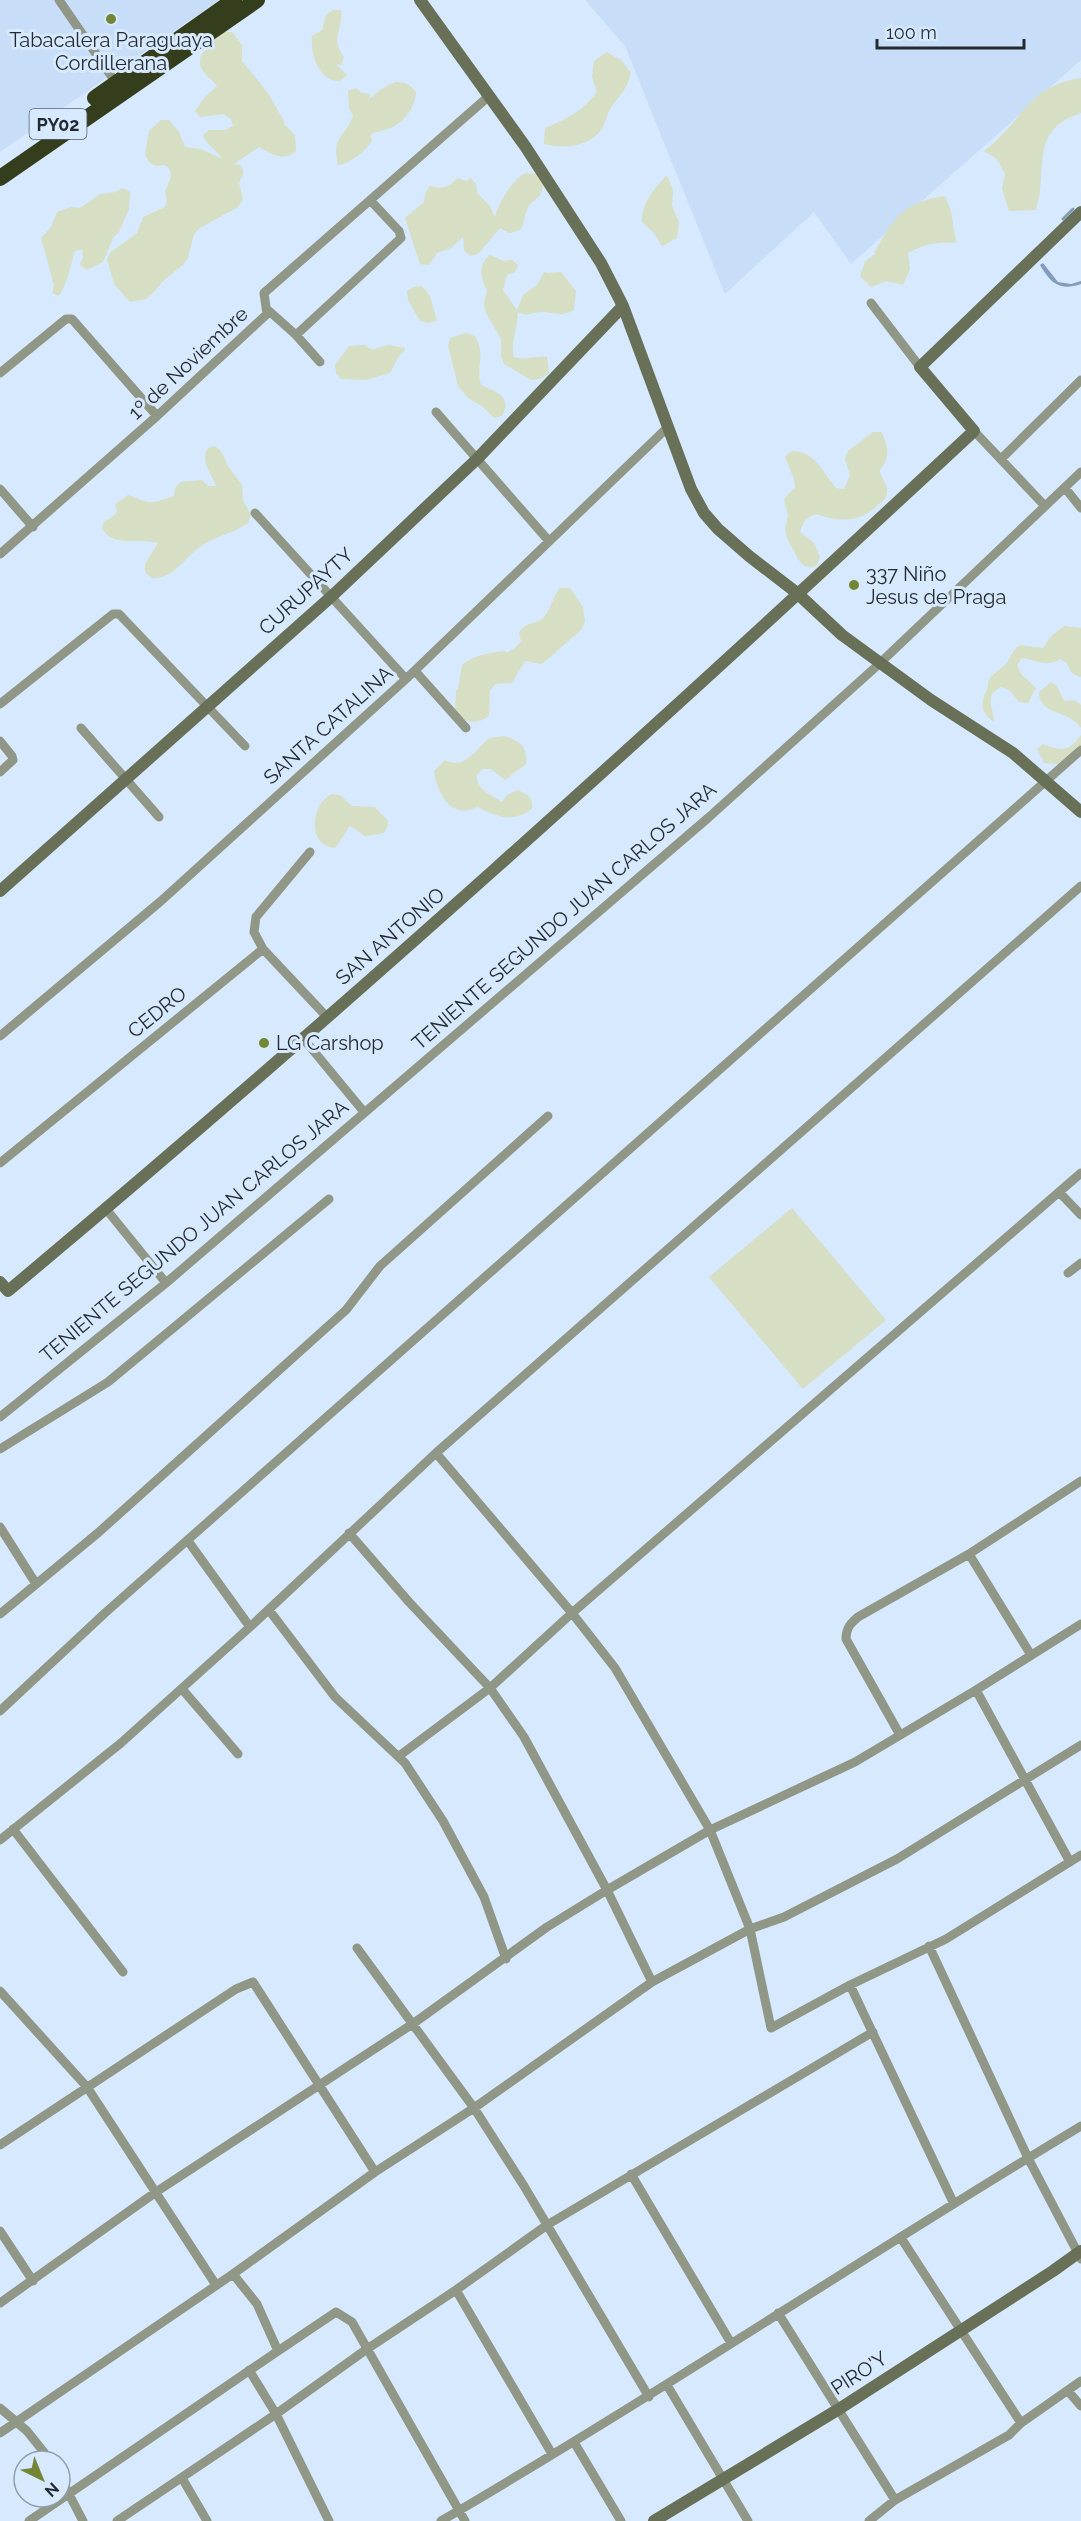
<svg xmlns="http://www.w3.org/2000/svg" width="1081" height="2521" font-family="Raleway,sans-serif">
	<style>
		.built { fill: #c7ddf8 }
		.green { fill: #d6dec4 }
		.water { fill: #829cbb }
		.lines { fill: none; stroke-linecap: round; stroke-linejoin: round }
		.stream { stroke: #829cbb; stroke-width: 3 }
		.street { stroke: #919786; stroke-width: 9 }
		.secondary { stroke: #697058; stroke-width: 12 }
		.highway { stroke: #353e1c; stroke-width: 16 }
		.poi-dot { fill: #738636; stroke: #d7e9fe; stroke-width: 2 }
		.labels { text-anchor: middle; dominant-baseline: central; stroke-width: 6; stroke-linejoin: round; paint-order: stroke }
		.shield { fill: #d7e9fe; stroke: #5a636f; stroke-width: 1.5 }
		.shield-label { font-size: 18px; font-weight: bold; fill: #242a32 }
		.poi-label { font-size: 20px; fill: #242a32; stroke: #d7e9fe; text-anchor: start }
		.street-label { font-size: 20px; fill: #242a32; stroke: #d7e9fe }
	</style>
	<rect width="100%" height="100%" fill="#d7e9fe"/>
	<path class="built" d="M0 0H219L0 152Z
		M585 0H1081V60L851 264 814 212 725 294 625 46Z"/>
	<path class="green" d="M333 10H341C344 31 329 36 344 57L341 65 336 64 347 75 340 81C319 82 310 54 312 36L322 30 326 15Z
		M224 32H232L242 45V61L268 93 284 121V124L295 135 296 151C283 162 272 154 259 147L234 164 240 165 244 172 239 183 243 199 238 207 200 228 194 234 188 258 183 265 164 280 153 293 146 299 130 302 114 284 107 259 111 252 137 233 143 217 165 207 167 200 165 192C169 180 176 174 165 165L156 166 149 162 145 155 149 131 161 120H169L179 132 185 147 201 149 222 159C217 149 207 146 203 135L209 130H226L233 126 231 119 224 114 200 117 195 111 205 97 217 86C213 80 203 74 201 67 195 52 215 41 224 32Z
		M607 52 621 60 631 73C628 88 619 96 610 109 607 114 606 121 603 127 591 147 566 149 544 144L545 128C566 120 584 110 597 92L592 77 594 61Z
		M1081 78V113C1027 131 1049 170 1036 210L1009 211 1002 189 1005 174 997 159 984 151C1024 121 1025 87 1081 78Z
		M395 82C405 82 410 84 416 92 415 108 403 124 388 129 380 132 376 130 370 136L372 140C366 151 351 163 338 165 331 134 347 137 353 115L349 108 348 91 356 88 362 93 370 94 369 99 380 90Z
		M526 173 538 174 543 185C541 202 531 198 527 210 524 217 525 223 520 230L509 233 500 228 478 254 470 256 464 250 463 237 451 248 437 253 429 265 420 264 405 218 424 202 425 194 430 186C443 190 448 187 458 178L466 181 471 178 476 184 477 193 489 205 495 217C498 204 512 179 526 173Z
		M667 175 673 190 672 206 679 222 677 238 662 246 654 233 642 222C642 202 654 189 667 175Z
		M123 188 130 192 129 209 119 232 113 238 103 262 87 270 80 265 83 257 82 249 74 252C71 267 67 283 59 296L52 293 54 285 41 238 51 227 57 212 71 207 80 208 100 194 116 192Z
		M945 196 951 211 956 243C937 241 924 244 908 253L910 269 903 285 887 281 871 287 860 276 865 262 876 253H874C893 218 904 202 945 196Z
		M490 255 504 261 512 260 518 265 515 272 507 275 503 290 517 310 523 295 537 285 545 271 546 273 561 272 576 291 574 310C563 316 557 314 546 312 535 310 528 318 518 312 518 328 510 342 514 357 525 361 536 355 547 357L549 373 540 379 531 380 504 364 501 356V339L485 311 484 302 487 291C481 278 477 265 490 255Z
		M422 286 430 296 437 321 428 323 420 321 408 300 407 291 414 287Z
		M466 333 475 336C487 359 475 363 481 385 496 392 513 396 502 416L494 418 482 406 468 398 458 386 448 346 450 338Z
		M365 345 372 350 388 345 405 348V350L399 356 390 373 366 380 341 379 336 373 335 365 349 346Z
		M873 432H881C889 445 890 459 880 470 880 478 888 483 887 491 887 499 882 502 877 506 859 523 838 522 816 514 806 517 803 522 800 532L813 542 820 556 818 564 813 567 804 566 798 559 787 538 785 530 788 515 784 499 795 487 794 479 785 457 791 451C816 451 822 472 836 488L844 489 850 475 845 459 848 451Z
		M215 446 221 451 228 466 242 485 243 500 251 515 248 522 251 521C236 533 216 536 201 546 184 558 174 579 152 578L145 572V564L158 543C140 538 112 548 102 528L104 521 111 518 117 512 115 504 128 495C154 505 148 504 174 496L175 488 181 482 202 480 208 486H216C211 472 200 462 208 448Z
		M560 588H570L583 607 585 622 581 630 542 664 525 661 512 683 495 684 490 691 489 716C478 724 469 723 458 716L455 708 456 691 458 689 462 665C477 654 488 653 505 651L507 653 516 647 521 641 519 633C527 620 534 626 543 618 551 610 552 598 560 588Z
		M1064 626 1081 628V677C1072 675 1070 671 1067 663L1060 659C1045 668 1038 660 1022 658L1017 665 1021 674 1036 688 1028 703 1019 702 1009 690 1001 687C983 696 994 708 994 722 980 713 980 702 987 690 989 687 987 683 989 680 992 674 1001 669 1006 664 1012 656 1012 650 1020 645L1043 648 1051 636Z
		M1051 682 1057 686 1064 701 1074 700 1081 705V728C1069 709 1039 716 1039 692Z
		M1081 735V748L1060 764 1044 763 1037 749 1043 744C1061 751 1068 753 1081 735Z
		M505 736C520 741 528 747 526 764L505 780 491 769H482L477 775C476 790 491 794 502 802L507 795 518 790C528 796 533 796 532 809 512 823 498 817 477 807 451 820 437 793 434 771L445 760C464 771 477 749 489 738Z
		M332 794 340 795 352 806 375 807C383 819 394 818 384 833L365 836 350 826 335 848C306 846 311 803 332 794Z
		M792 1208 886 1320 803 1389 709 1277Z"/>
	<path class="water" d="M1043 263 1058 282 1071 284 1081 281V284C1060 291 1051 284 1040 265Z"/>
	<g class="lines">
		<path class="stream" d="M1063 219 1073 209"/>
		<path class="street" d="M59 0 116 83
			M871 303 920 367
			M268 310 296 335 320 362
			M296 335 401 238 399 231 370 200
			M0 373 66 319H72L157 416
			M436 412 548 540
			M974 431 1044 505
			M1001 459 1081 380
			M1065 488 1081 508
			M0 489 33 527
			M255 513 406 679
			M0 554 157 416 267 314 264 293 489 96
			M415 671 466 728
			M0 704 113 614H119L245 746
			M81 728 159 817
			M0 741 12 756 13 760 0 772
			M263 949 254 932 256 917 310 852
			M0 1036 161 901 406 679 668 427
			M302 1037 364 1112
			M0 1163 263 949 327 1017
			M1059 1192 1081 1215
			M106 1209 166 1283
			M1068 1273 1081 1263
			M0 1417 166 1283 708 818 879 664 1081 472
			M0 1449 108 1382 329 1199
			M436 1453 572 1613 615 1668 710 1830 750 1929 771 2028 850 1985 946 1939 1081 1855
			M0 1527 36 1584
			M349 1533 409 1602 490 1688 524 1737 607 1890 652 1982
			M188 1541 250 1627
			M969 1554 1031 1655
			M269 1610 335 1697 405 1763 443 1821 484 1897 506 1959
			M0 1614 99 1532 346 1310 380 1266 548 1116
			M182 1689 238 1754
			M976 1690 1070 1862
			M0 1711 105 1613 1081 750
			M900 1735 846 1639C846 1628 850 1624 858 1617L969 1554 1081 1481
			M399 1756 490 1688 572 1613 1081 1173
			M13 1829 123 1972
			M0 1840 121 1743 250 1627 436 1453 1081 886
			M929 1946 1028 2158 1081 2259
			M357 1948 474 2108 524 2186 649 2397
			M850 1985 954 2204
			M0 1991 87 2087 216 2285
			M0 2145 236 1989 253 1982 375 2172
			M631 2174 731 2343
			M0 2231 33 2281
			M901 2238 1021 2423
			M233 2274 257 2304 278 2351 336 2312 352 2322 465 2521
			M456 2290 552 2454
			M0 2303 156 2192 414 2023 547 1927 607 1890 710 1830 855 1762 976 1690 1081 1624
			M778 2313 895 2500
			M249 2370 276 2414 329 2521
			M667 2385 748 2521
			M1068 2391 1081 2406
			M0 2408 27 2431 51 2461
			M0 2433 233 2274 375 2172 474 2108 652 1982 750 1929 784 1917 897 1859 1081 1745
			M574 2442 621 2521
			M60 2477 83 2521
			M182 2478 207 2521
			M29 2521 278 2351
			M117 2521 276 2414 367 2349 456 2290 547 2225 873 2032
			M441 2521C657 2395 866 2255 1081 2126
			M869 2521 895 2500 1009 2435 1021 2423 1081 2381"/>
		<path class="secondary" d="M420 0 525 146 601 263 623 306 691 489 704 513 718 529 749 556 797 593 842 635 931 700 1013 753 1081 812
			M0 891 332 596 477 459 623 306
			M0 1282 8 1291C339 1014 658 725 974 431L920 367 1081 212
			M654 2521 839 2409 1053 2271 1081 2251"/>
		<path class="highway" d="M95 98 234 0
			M0 178 257 0"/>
	</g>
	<g class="poi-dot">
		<circle cx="111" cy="19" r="6"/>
		<circle cx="854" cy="585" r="6"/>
		<circle cx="264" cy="1043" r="6"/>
	</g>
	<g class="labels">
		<rect class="shield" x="29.5" y="109" width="57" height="30" rx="4.5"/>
		<g class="shield-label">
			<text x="58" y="124">PY02</text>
		</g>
		<g class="poi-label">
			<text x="111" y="40" text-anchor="middle">Tabacalera Paraguaya<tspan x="111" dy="23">Cordillerana</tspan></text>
			<text x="866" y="574">337 Niño<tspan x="866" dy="23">Jesus de Praga</tspan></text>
			<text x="276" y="1043">LG Carshop</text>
		</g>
		<g class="street-label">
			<text transform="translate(188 363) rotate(-43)">1º de Noviembre</text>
			<text transform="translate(306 591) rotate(-42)">CURUPAYTY</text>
			<text transform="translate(328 725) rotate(-42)">SANTA CATALINA</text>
			<text transform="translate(564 916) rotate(-41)">TENIENTE SEGUNDO JUAN CARLOS JARA</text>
			<text transform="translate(390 936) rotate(-41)">SAN ANTONIO</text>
			<text transform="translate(157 1012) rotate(-39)">CEDRO</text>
			<text transform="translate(194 1231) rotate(-40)">TENIENTE SEGUNDO JUAN CARLOS JARA</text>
			<text transform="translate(859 2373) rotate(-33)">PIRO'Y</text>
		</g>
	</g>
	<g transform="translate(42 2479) rotate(137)"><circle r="28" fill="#d7e9fe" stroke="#8f9dac" stroke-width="1.5"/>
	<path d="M0-4.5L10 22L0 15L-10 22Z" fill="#738636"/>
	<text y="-9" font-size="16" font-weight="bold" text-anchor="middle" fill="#242a32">N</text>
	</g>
	<path d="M877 39v9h147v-9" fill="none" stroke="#242a32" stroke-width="3"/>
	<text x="886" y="39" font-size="18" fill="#242a32" stroke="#d7e9fe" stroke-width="4.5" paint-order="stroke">100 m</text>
</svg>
